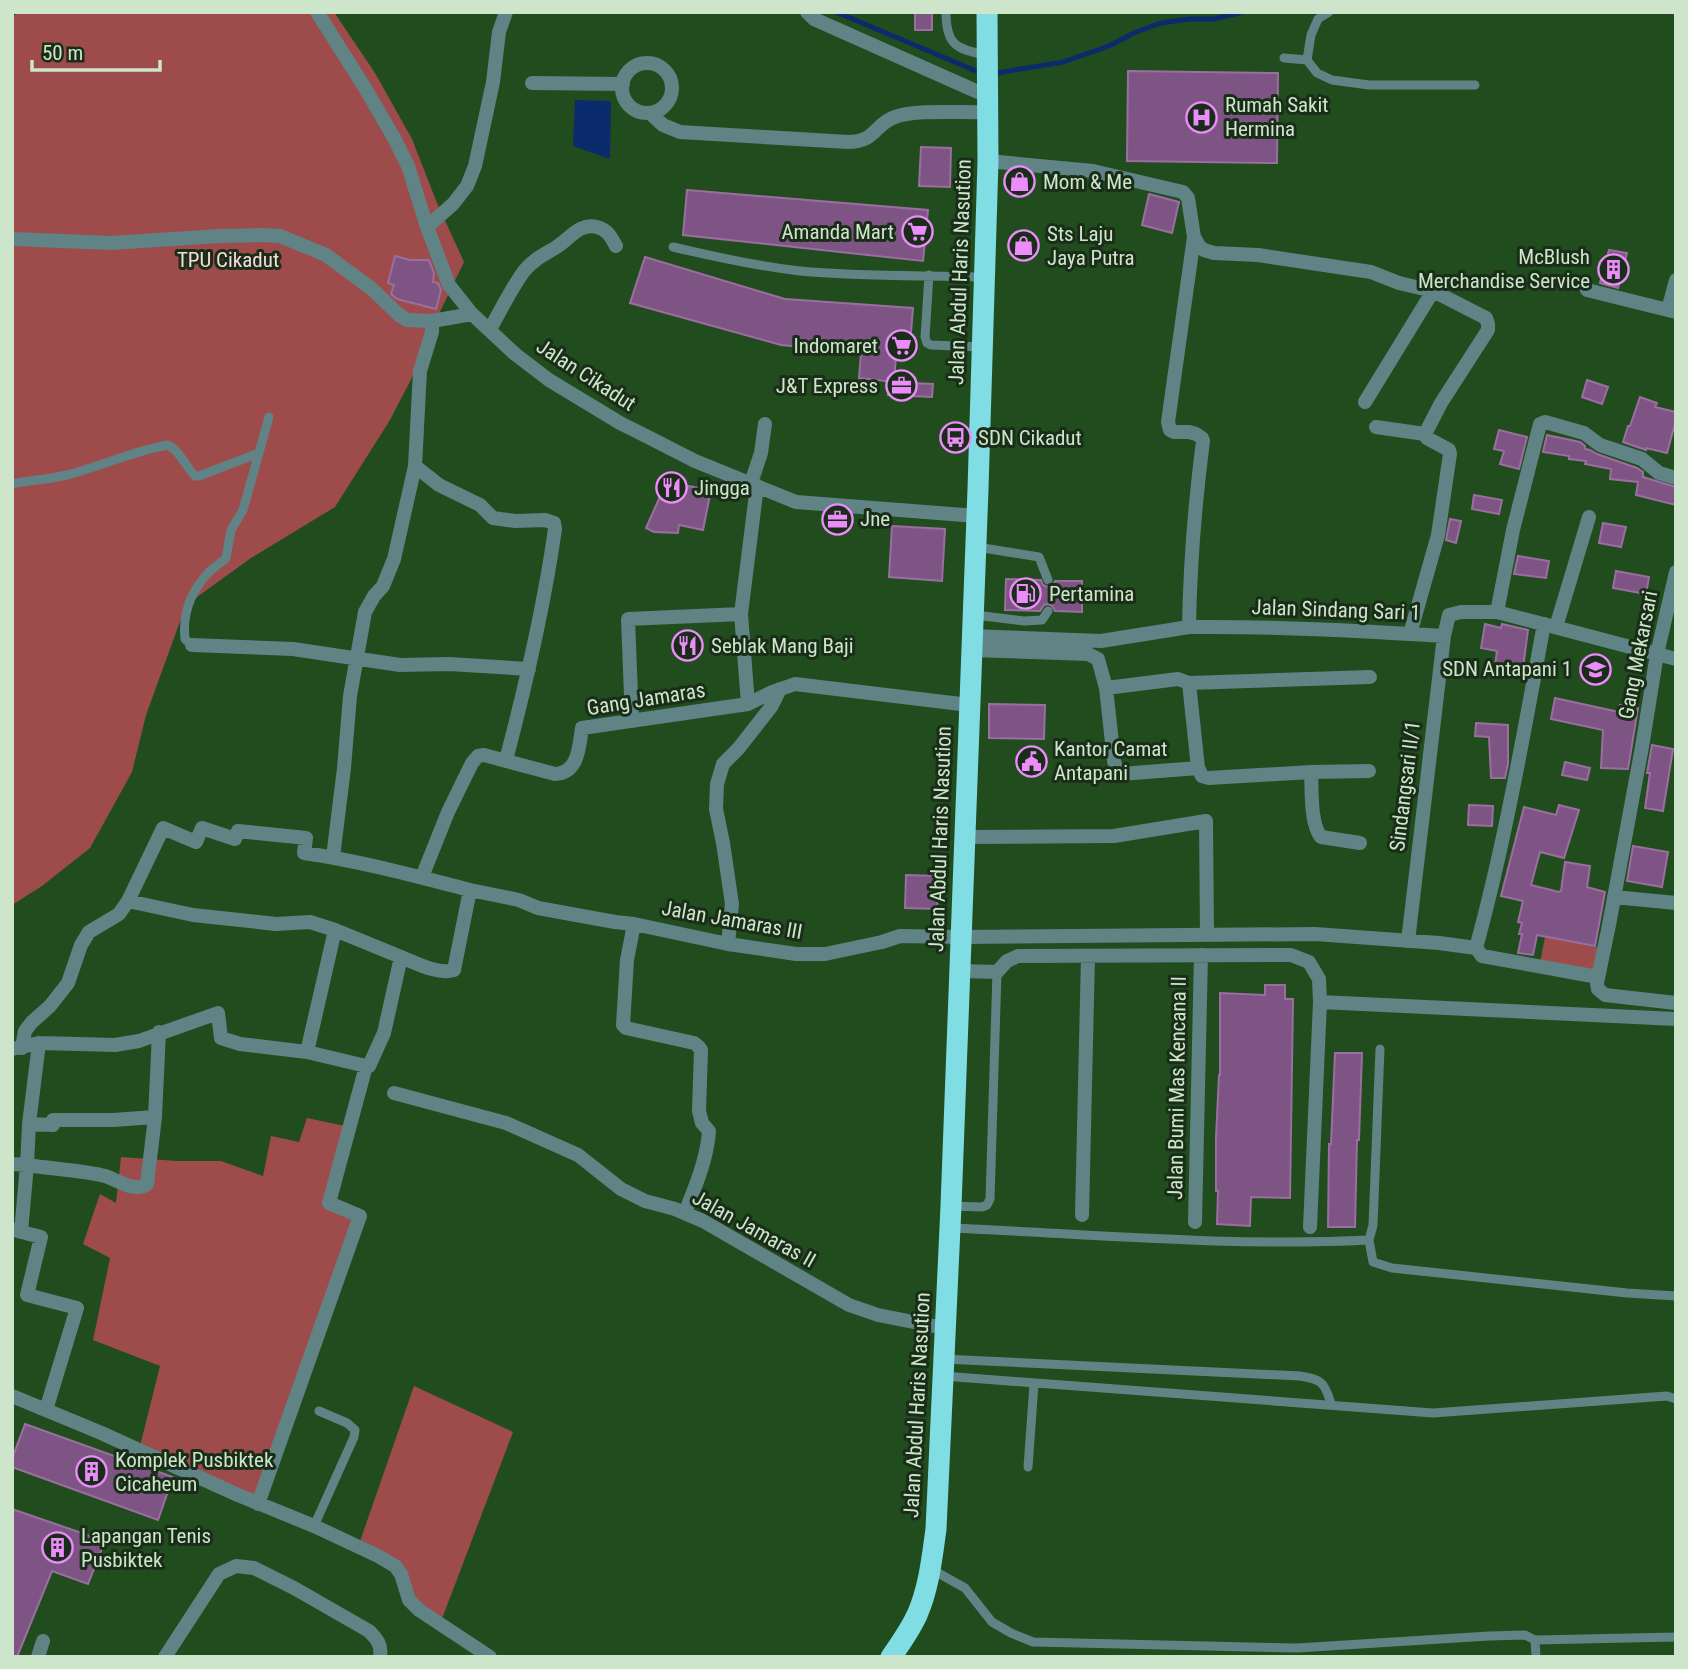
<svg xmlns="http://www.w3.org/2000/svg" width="1688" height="1669" font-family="'Roboto Condensed',sans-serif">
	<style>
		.green { fill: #9e4c4b }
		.water { fill: #0b2b6c }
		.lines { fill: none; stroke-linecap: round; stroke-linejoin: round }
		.stream { stroke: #0b2b6c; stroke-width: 5 }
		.building { fill: #7e5484; stroke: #9a6fa0; stroke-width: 2 }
		.lane { stroke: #608386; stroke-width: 9 }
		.street { stroke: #608386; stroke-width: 14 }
		.highway { stroke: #81dde4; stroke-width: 21 }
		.labels { text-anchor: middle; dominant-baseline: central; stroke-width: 6; stroke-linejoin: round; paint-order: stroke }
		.poi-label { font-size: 21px; fill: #cde5ca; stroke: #1a2d18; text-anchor: start }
		.park-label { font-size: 21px; fill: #f6dbd9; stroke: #1a2d18 }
		.street-label { font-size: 21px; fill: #cde5ca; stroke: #1a2d18 }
	</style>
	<rect width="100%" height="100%" fill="#214c1e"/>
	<path class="green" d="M22 12H334L375 73 412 139 437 203 464 262 436 320 420 362 390 420 335 507 251 558 186 605 146 715 132 772 90 848 42 886 12 905V16Z
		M1545 937 1600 948 1595 974 1540 963Z
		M307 1118 350 1127 329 1202 360 1216 258 1504 139 1450 160 1366 93 1340 110 1258 83 1244 100 1194 116 1203 121 1157 177 1161H221L263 1176 271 1136 299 1142Z
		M414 1386 513 1432 440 1624 419 1610 395 1566 358 1547Z"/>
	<path class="water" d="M575 100 611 101 610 159 573 146Z"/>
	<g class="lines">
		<path class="stream" d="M836 12 981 73
			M991 74 1063 62 1109 46 1136 32 1161 23 1189 19H1214L1243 12"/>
	</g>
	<path class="building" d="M915 12H932V30H915Z
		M1128 71 1278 73 1277 163 1127 161Z
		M921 147 951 148 950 187 919 186Z
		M687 190 928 210 923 261 683 235Z
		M1149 194 1179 202 1172 233 1142 225Z
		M1609 250 1627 253 1618 288 1600 283Z
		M395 256 410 260H429L434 273 433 282 438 283 441 290 436 309 397 299 391 294 394 285 388 283Z
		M645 257 785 299 913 308 909 357 896 356 894 382 859 378 861 353 781 345 630 303Z
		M1587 380 1608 387 1602 404 1582 397Z
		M889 382 933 384 932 397 888 395Z
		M1640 397 1657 403 1655 407 1676 412V420L1667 453 1646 448V450L1623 442 1628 426H1630Z
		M1499 430 1527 437 1519 469 1500 464 1504 451 1494 449Z
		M1547 435 1580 442 1585 446V449L1590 450 1597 454 1637 468 1643 472V477L1676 487V505L1636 495 1638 482 1610 479 1611 469 1585 464 1586 461 1569 459V456L1543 452Z
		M666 483 687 490 688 486 711 490 703 530 679 525 678 533 654 532 646 528Z
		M1474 495 1502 500 1499 514 1472 509Z
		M1450 519 1461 521 1456 543 1446 540Z
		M1603 523 1626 527 1621 547 1599 543Z
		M892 526 945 529 942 581 889 577Z
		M1518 556 1549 561 1546 578 1514 574Z
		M1616 571 1649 577 1646 594 1613 588Z
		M1006 579 1041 580 1043 585 1048 587 1053 585 1055 581H1082V612L1055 611 1052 606 1048 604 1044 605 1040 611 1005 610Z
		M1485 624 1501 628 1502 624 1528 630 1523 668 1495 665 1497 651 1481 648Z
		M1555 698 1619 712 1620 705 1638 708 1628 769 1601 768 1603 730 1551 719Z
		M989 704 1045 705 1044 739 989 738Z
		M1476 723 1508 725V764L1505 778H1491L1489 737 1475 736Z
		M1652 745 1673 749 1663 811 1645 808 1650 773H1647Z
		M1565 762 1590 768 1587 780 1562 775Z
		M1469 805 1493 806 1492 826 1468 825Z
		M1559 805 1579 810 1564 858 1540 852 1531 885 1559 892 1561 891 1565 862 1590 866 1587 887 1605 892 1595 946 1537 935 1533 955 1518 953 1522 934H1519L1522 923 1518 922 1523 901 1501 896 1524 807 1556 815Z
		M1633 846 1668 852 1662 887 1627 881Z
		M906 875 938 876 937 909 905 908Z
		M1265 985H1285V999H1293L1290 1198 1251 1197 1250 1226 1217 1224 1218 1191H1216V1137L1219 1075H1220V993L1265 995Z
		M1335 1053H1362L1359 1140H1357L1355 1227H1328L1329 1144H1331Z
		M25 1424 173 1477 158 1520 12 1467V1459Z
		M12 1509 105 1541 88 1584 52 1571 17 1657H12Z"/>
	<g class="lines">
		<path class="lane" d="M946 12C946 45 956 49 986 55
			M1284 58 1307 60 1317 73 1332 80 1369 85H1475
			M1307 60 1311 35 1318 19 1329 12
			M673 247C715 257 757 266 800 271 861 277 923 275 984 277
			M929 275 925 337 927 343 931 345 982 347
			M12 484C29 480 45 480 62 476 98 468 132 451 168 445 180 451 186 467 195 476H199L259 453
			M977 547 1039 557 1048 580
			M975 615 1024 621 1042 620 1048 611
			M192 645 185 639C182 612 191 591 209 572 214 567 221 563 226 558L231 530 243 510 269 417
			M951 1206 982 1207 987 1205 990 1199 997 972
			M951 1228C1090 1234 1230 1247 1369 1240L1373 1225 1380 1049
			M1369 1240 1373 1262 1392 1268 1627 1293 1676 1296
			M943 1359 1300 1376C1322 1379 1325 1383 1331 1404
			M943 1376 1433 1413 1667 1396 1676 1399
			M1028 1467 1034 1384
			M314 1526 354 1437 355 1430 347 1423 319 1411
			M931 1569 965 1588 992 1622 1011 1633 1033 1642 1297 1648 1489 1636 1525 1635 1535 1640 1536 1657
			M1535 1640 1676 1637"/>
		<path class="street" d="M317 12 365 88 394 138 408 166 427 227 449 285 472 314 515 354 549 380 620 423 644 435 695 461 796 502 977 516
			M807 12 814 19 987 96
			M622 88a25 25 0 1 1 50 0a25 25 0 1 1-50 0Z
			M532 83 623 84
			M650 113 663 125 680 132 848 142C876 142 874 124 895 117 916 109 962 113 987 112
			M988 161 1093 171 1183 192 1188 198 1194 237 1199 246 1204 250 1214 253 1258 255 1371 272 1399 283 1433 291 1486 318 1488 324V330L1441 403 1425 434
			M427 227 453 204 467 186 475 166 493 82 499 32 506 12
			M12 239 111 243 220 236 262 235 280 236 326 255 372 289 399 315 407 320 432 321 472 314
			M1587 290 1676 312
			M1668 310 1676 280
			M490 329C501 310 511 289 524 271 533 260 543 255 555 248 569 240 579 222 597 227 608 230 611 237 616 246
			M1365 402 1433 291
			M1376 427 1425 434 1427 438 1449 450 1450 454 1438 535 1410 634
			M415 466 439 485 480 505 493 518 515 521 545 520 554 523 555 529C544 607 526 684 506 760
			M751 483 761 453 765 424
			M1676 572 1657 654 1642 747 1609 925 1597 983 1598 989 1605 995 1676 1003
			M1497 612 1513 530 1540 424 1545 422 1584 433 1600 445 1642 459 1659 473 1676 478
			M1189 627C1190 565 1195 503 1203 441L1202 438 1196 434 1189 432H1174L1170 430 1168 422 1194 237
			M1556 627 1589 517
			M971 636 1101 641 1189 627C1274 626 1360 631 1444 636L1449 615 1461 612H1497L1676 659
			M192 645 293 649 400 665 449 664 529 669
			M971 650 1088 654 1098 659 1106 688 1114 761 1117 771 1121 774 1198 768 1202 776 1209 778 1311 772 1369 771
			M1189 683 1370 677
			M1106 688 1178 679 1189 683 1198 768
			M748 704 741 614 757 486
			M632 721 628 619 741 614
			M1311 772C1312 789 1310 824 1321 837L1360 843
			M964 837 1114 836 1206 821 1207 935
			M333 857 344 768 350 696 365 612 374 596 383 586 394 559 415 466 420 371 432 332V321
			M422 877 448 812 472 763 478 756 484 755 555 774C579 773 579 746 582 728L748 704 772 692 795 684 969 705
			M1614 897 1676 903
			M128 901 193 915 276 924 310 922 335 930 401 957
			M634 924 627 960 623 1025 626 1028 694 1043 698 1046 701 1050 699 1111 702 1123 709 1131C707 1160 695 1187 685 1213
			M1408 941 1444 636
			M728 944 732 904 723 843 716 809 717 784 723 764 738 749 771 707 780 689
			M1476 948C1505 842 1524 732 1544 624
			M960 971 997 972 1007 961 1018 956 1291 955 1309 962 1319 979 1320 1002 1310 1227
			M1320 1002 1676 1019
			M22 1048 25 1031 32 1022 50 1006 68 983 81 945 89 932 119 914 128 901 163 828 196 842 202 828 235 839 238 831 306 838 304 853C360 861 415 876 470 890
			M12 1049 39 1043 115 1045 139 1041 218 1013 221 1038 240 1044 307 1052 366 1066H369L384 1033 401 957C416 963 438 975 454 970L470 890 519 900 538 908 615 922 634 924 728 944 796 954H825L882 942 900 936 961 937 1315 934 1439 943 1476 948 1482 956 1598 977
			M307 1052 335 930
			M394 1093 506 1123 578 1155 621 1189 645 1201 675 1209 703 1221 849 1305 878 1315 944 1328
			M29 1124 53 1125V1120H113L155 1117
			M12 1164 27 1165 29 1124 39 1043
			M1082 1215 1088 956
			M1195 1222 1201 955
			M14 1230 41 1237 27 1295 77 1308 46 1410
			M21 1232 27 1165C52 1169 82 1170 105 1176 118 1180 135 1193 147 1184L155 1117 159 1032
			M12 1396 99 1432 238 1495 314 1526 378 1556 395 1566 401 1574 409 1600 419 1610 490 1657
			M258 1504 360 1216 329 1203 366 1066
			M38 1657 43 1641
			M165 1657 219 1574 236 1566 254 1568 294 1588 369 1631C377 1639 382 1645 380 1657"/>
		<path class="highway" d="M891 1657C901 1643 910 1630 917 1615 929 1588 932 1558 936 1529L951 1206 978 489 988 161 987 12"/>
	</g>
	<defs>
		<symbol id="hospital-ring" viewBox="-11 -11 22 22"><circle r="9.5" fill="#1a2d18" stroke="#ec8cfa" stroke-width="1.5"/><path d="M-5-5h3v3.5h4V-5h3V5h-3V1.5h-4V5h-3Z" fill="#ec8cfa"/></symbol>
		<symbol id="shop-ring" viewBox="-11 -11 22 22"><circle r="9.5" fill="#1a2d18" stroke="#ec8cfa" stroke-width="1.5"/><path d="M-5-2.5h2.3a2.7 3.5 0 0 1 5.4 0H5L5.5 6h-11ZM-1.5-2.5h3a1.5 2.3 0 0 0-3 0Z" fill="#ec8cfa"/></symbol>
		<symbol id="supermarket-ring" viewBox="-11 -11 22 22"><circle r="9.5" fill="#1a2d18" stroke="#ec8cfa" stroke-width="1.5"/><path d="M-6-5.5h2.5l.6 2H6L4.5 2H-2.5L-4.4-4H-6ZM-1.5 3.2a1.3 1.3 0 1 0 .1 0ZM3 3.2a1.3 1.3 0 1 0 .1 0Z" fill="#ec8cfa"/></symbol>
		<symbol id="building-ring" viewBox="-11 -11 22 22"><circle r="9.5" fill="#1a2d18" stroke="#ec8cfa" stroke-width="1.5"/><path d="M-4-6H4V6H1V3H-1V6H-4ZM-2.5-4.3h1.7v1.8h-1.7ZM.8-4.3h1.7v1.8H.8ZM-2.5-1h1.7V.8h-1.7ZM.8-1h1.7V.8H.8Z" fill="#ec8cfa"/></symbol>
		<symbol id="office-ring" viewBox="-11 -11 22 22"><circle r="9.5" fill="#1a2d18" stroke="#ec8cfa" stroke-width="1.5"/><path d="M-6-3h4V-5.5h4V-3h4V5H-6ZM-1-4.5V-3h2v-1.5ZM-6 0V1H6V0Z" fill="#ec8cfa"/></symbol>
		<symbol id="bus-ring" viewBox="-11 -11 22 22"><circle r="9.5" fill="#1a2d18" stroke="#ec8cfa" stroke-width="1.5"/><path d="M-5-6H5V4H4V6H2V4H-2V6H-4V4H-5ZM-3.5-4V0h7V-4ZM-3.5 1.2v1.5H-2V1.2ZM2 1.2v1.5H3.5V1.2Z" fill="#ec8cfa"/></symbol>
		<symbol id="restaurant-ring" viewBox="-11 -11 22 22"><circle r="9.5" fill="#1a2d18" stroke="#ec8cfa" stroke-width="1.5"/><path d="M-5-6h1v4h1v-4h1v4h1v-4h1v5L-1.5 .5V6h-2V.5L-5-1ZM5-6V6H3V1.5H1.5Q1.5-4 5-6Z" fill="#ec8cfa"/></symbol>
		<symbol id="fuel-ring" viewBox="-11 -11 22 22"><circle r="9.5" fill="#1a2d18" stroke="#ec8cfa" stroke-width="1.5"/><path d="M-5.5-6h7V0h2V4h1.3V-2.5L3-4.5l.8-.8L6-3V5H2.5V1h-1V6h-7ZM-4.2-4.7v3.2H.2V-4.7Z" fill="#ec8cfa"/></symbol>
		<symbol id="school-ring" viewBox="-11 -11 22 22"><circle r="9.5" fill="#1a2d18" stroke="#ec8cfa" stroke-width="1.5"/><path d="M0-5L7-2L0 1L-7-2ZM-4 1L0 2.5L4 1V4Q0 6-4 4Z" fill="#ec8cfa"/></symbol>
		<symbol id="civic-ring" viewBox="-11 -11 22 22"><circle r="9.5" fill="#1a2d18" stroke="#ec8cfa" stroke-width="1.5"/><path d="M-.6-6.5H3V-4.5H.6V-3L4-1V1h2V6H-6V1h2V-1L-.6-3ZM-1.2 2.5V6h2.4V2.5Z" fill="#ec8cfa"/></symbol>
	</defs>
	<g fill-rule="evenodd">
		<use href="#hospital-ring" x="1184" y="100" width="35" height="35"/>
		<use href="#shop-ring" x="1002" y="164" width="35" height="35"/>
		<use href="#supermarket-ring" x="900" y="214" width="35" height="35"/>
		<use href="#shop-ring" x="1006" y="228" width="35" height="35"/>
		<use href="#building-ring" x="1596" y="252" width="35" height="35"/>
		<use href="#supermarket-ring" x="884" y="328" width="35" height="35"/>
		<use href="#office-ring" x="884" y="368" width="35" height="35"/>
		<use href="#bus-ring" x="938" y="420" width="35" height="35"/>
		<use href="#restaurant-ring" x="654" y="470" width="35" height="35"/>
		<use href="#office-ring" x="820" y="502" width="35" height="35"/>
		<use href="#fuel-ring" x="1008" y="576" width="35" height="35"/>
		<use href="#restaurant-ring" x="670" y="628" width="35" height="35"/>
		<use href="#school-ring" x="1578" y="652" width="35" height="35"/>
		<use href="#civic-ring" x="1014" y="744" width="35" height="35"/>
		<use href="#building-ring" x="74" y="1454" width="35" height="35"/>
		<use href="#building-ring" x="40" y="1530" width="35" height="35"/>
	</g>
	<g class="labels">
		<g class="poi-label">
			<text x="1225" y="105">Rumah Sakit<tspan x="1225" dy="24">Hermina</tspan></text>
			<text x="1043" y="182">Mom &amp; Me</text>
			<text x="894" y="232" text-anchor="end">Amanda Mart</text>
			<text x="1047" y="234">Sts Laju<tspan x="1047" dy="24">Jaya Putra</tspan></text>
			<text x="1590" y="257" text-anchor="end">McBlush<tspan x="1590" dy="24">Merchandise Service</tspan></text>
			<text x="878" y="346" text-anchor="end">Indomaret</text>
			<text x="878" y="386" text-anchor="end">J&amp;T Express</text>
			<text x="978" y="438">SDN Cikadut</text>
			<text x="694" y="488">Jingga</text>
			<text x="860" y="519">Jne</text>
			<text x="1049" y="594">Pertamina</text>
			<text x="711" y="646">Seblak Mang Baji</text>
			<text x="1572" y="669" text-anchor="end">SDN Antapani 1</text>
			<text x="1054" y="749">Kantor Camat<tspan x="1054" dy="24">Antapani</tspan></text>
			<text x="115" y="1460">Komplek Pusbiktek<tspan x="115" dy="24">Cicaheum</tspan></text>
			<text x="81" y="1536">Lapangan Tenis<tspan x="81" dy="24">Pusbiktek</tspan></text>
		</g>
		<g class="park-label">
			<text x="228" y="260">TPU Cikadut</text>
		</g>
		<g class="street-label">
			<text transform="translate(960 272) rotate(-88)">Jalan Abdul Haris Nasution</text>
			<text transform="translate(586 375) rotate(33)">Jalan Cikadut</text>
			<text transform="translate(1336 610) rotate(2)">Jalan Sindang Sari 1</text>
			<text transform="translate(1638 655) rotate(-79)">Gang Mekarsari</text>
			<text transform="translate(646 699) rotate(-9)">Gang Jamaras</text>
			<text transform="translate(1405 786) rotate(-83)">Sindangsari II/1</text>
			<text transform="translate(940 839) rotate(-88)">Jalan Abdul Haris Nasution</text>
			<text transform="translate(732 920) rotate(10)">Jalan Jamaras III</text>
			<text transform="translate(1177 1088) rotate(-89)">Jalan Bumi Mas Kencana II</text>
			<text transform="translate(754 1229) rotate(29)">Jalan Jamaras II</text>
			<text transform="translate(917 1405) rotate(-87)">Jalan Abdul Haris Nasution</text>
		</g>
	</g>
	<rect width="1688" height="1669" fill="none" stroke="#cde5ca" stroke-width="28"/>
	<path d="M32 60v10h128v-10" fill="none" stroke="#cde5ca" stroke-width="3.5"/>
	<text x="42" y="60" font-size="21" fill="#cde5ca" stroke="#1a2d18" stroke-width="5" paint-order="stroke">50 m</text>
</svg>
